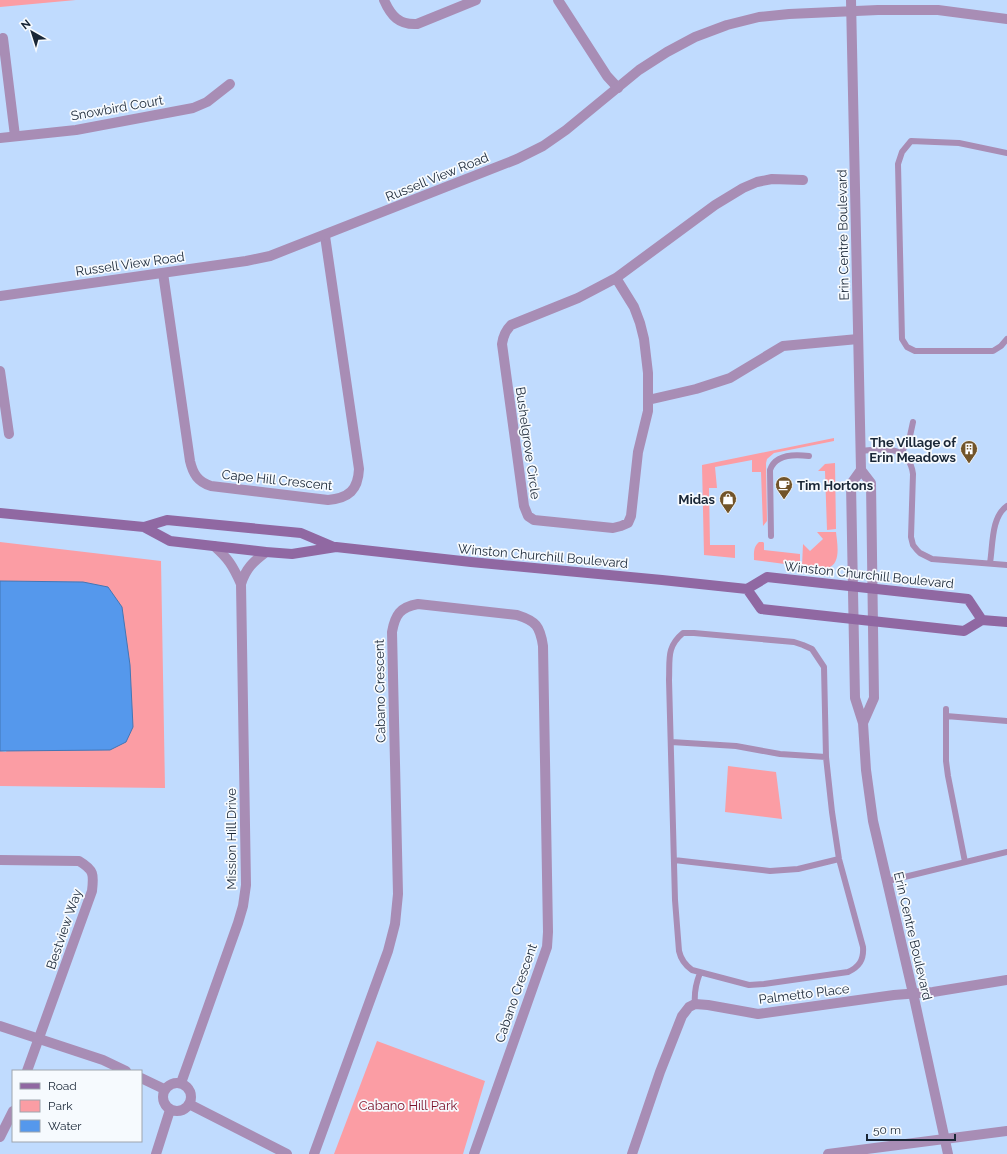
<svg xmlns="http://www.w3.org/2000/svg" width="1007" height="1154" font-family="Raleway,sans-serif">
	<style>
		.green { fill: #fb9da4 }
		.water { fill: #5598ec; stroke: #4376b5 }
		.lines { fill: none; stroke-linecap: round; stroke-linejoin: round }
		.service { stroke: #a88db5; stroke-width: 6 }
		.minor { stroke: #a88db5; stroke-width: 10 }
		.tertiary { stroke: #a88db5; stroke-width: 10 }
		.secondary { stroke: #9068a2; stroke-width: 10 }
		.labels { text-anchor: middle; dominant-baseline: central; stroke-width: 3.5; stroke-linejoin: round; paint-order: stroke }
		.street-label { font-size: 13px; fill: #192636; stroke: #f6fafe }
		.poi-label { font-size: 13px; font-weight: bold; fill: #192636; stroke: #f6fafe; text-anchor: end }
		.park-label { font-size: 13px; fill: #7c122a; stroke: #f6fafe }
	</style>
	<rect width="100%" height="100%" fill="#c0dbfe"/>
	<path class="green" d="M0 0H76L0 7Z
		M834 438V441L774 453 767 459 766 463 767 521 763 526 761 472H752V460L715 467 717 488H709L710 545H735V558L704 555 702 465Z
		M835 463 836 529 827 530 825 471H818L825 464Z
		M817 532H836C837 542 842 565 827 568 820 569 810 567 802 566L803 544 810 551 823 539Z
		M0 542 161 561 165 788 0 786V751L6 752 83 582 0 581Z
		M759 542H763L764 543V550L800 554V566L754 560C754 553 753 547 759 542Z
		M728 766 776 772 782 819 725 812Z
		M377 1041 485 1081 463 1154H334Z"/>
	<path class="water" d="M0 581 83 582 108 587 122 607 130 665 133 727 126 742 110 750 0 751Z"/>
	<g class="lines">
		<path class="service" d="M1007 153 959 143 911 141 902 152 898 164 902 339 907 347 915 351H993L1001 346 1007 339
			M860 451C883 449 909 444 913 474L911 537 913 545 917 550 920 553 932 559 1007 565
			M901 454 910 436 913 422
			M771 536 770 470C775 454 794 454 809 456
			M990 563C993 545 991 517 1007 506
			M683 633H694L794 642 803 645 812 649 824 667 826 757 832 812 839 859 863 947C864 960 859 967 848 972L764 984 749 985 692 970C685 965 681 960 679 951L675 900 669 680C670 660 666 647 683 633Z
			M946 709V761L948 776 965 862
			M946 716 1007 721
			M671 742 736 746 780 754 826 757
			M674 860 770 871 798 869 839 859
			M888 881 1007 852
			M695 1004C694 993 696 983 700 973"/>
		<path class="minor" d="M384 0C391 16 399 25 417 24L476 0
			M558 0 607 76 618 88
			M3 38 15 136
			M0 138 76 130 193 108 207 102 230 84
			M163 273 190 461C193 474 198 482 211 486L328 500C349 498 358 490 359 469L325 236
			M616 278 634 307 640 323 644 339 648 373V411L638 452 631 516 628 523 621 526 613 528 534 520 528 516 524 506 502 344C503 336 505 331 511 325L578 298 616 278 715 205 743 188 757 182 772 179 803 180
			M0 371 9 434
			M648 400 696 389 730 378 783 346 858 339
			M214 546C228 558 233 566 241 584
			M0 860 79 861C94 870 94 874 92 891L27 1071
			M181 1083 238 923 243 906 246 885 241 584C246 568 253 562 266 552
			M0 1137 13 1111
			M156 1154 170 1110
			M314 1154 388 951 395 924 398 894 392 632C395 615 400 607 418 604L517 615C536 621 540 626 543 646L548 932 547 947 474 1154
			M632 1154 660 1072 682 1016 689 1007 695 1004 708 1005 758 1014 894 995 933 992 1007 980
			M828 1154 1007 1131"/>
		<path class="tertiary" d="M851 0 861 470 851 484 855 698 863 723 866 770 873 821 913 993 948 1154
			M0 296 246 261 270 256 517 159 543 146 566 130 639 70 667 52 695 37 727 25 759 17 789 14 878 10H938L1007 19
			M861 470 871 483 874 698 863 723
			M0 1026 103 1060 126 1071
			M141 1078 164 1089
			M163 1097a14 14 0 1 1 28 0a14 14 0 1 1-28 0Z
			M189 1104 287 1154"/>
		<path class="secondary" d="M0 513 144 527 170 541 266 552 292 554 336 547 471 562 662 580 747 589 767 577 968 599 982 620
			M144 527 167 520 301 533 334 547
			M747 589 761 609 964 631 982 620 1007 622"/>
	</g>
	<defs>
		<symbol id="building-pin" viewBox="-11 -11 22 30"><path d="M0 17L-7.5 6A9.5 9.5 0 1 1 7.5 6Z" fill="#725429" stroke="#f6fafe"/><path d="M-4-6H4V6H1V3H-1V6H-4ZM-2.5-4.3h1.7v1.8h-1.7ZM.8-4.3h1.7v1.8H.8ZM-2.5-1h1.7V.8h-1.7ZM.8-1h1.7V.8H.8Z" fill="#fff"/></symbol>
		<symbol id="cafe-pin" viewBox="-11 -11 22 30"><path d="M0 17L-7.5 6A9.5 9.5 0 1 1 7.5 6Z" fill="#725429" stroke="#f6fafe"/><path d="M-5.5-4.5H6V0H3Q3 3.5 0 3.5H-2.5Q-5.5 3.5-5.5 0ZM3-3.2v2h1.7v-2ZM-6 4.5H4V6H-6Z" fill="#fff"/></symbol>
		<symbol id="shop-pin" viewBox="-11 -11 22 30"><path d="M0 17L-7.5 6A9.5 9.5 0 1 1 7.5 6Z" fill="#725429" stroke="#f6fafe"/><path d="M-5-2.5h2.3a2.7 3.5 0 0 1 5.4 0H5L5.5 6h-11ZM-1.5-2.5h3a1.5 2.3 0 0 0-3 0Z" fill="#fff"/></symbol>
	</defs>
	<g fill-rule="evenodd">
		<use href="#building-pin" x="959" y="439" width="20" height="27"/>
		<use href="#cafe-pin" x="774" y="475" width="20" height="27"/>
		<use href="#shop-pin" x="718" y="489" width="20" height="27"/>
	</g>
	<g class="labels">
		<g class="street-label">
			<text transform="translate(117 108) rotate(-10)">Snowbird Court</text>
			<text transform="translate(437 177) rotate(-22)">Russell View Road</text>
			<text transform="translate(843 235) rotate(-91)">Erin Centre Boulevard</text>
			<text transform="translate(130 264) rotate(-8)">Russell View Road</text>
			<text transform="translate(528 443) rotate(82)">Bushelgrove Circle</text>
			<text transform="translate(277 480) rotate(6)">Cape Hill Crescent</text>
			<text transform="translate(543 556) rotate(5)">Winston Churchill Boulevard</text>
			<text transform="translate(869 575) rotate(6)">Winston Churchill Boulevard</text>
			<text transform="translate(380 691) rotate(-91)">Cabano Crescent</text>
			<text transform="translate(231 839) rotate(-90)">Mission Hill Drive</text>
			<text transform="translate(64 929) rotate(-71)">Bestview Way</text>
			<text transform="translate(913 936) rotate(77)">Erin Centre Boulevard</text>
			<text transform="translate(516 993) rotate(-71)">Cabano Crescent</text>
			<text transform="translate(804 994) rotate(-7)">Palmetto Place</text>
		</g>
		<g class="poi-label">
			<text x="956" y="442">The Village of<tspan x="956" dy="15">Erin Meadows</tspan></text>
			<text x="797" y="485" text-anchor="start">Tim Hortons</text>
			<text x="715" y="499">Midas</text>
		</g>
		<g class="park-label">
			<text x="408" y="1105">Cabano Hill Park</text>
		</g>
	</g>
	<rect x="12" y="1070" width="130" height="72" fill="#f6fafe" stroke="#9ea5ae"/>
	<rect x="20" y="1083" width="20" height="6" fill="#9068a2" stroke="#9ea5ae"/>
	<text x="48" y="1090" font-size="12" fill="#192636">Road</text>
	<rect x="20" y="1100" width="20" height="12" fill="#fb9da4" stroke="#9ea5ae"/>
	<text x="48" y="1110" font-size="12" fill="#192636">Park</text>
	<rect x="20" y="1120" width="20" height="12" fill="#5598ec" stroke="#9ea5ae"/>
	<text x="48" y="1130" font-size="12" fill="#192636">Water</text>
	<g transform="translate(32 32) rotate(321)" stroke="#f6fafe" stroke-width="3" paint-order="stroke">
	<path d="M0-3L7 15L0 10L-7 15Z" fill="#192636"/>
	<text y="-6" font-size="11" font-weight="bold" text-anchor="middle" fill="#192636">N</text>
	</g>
	<path d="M867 1134v6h88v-6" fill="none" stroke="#192636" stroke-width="2"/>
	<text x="873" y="1134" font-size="12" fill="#192636" stroke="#f6fafe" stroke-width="3" paint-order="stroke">50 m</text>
</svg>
